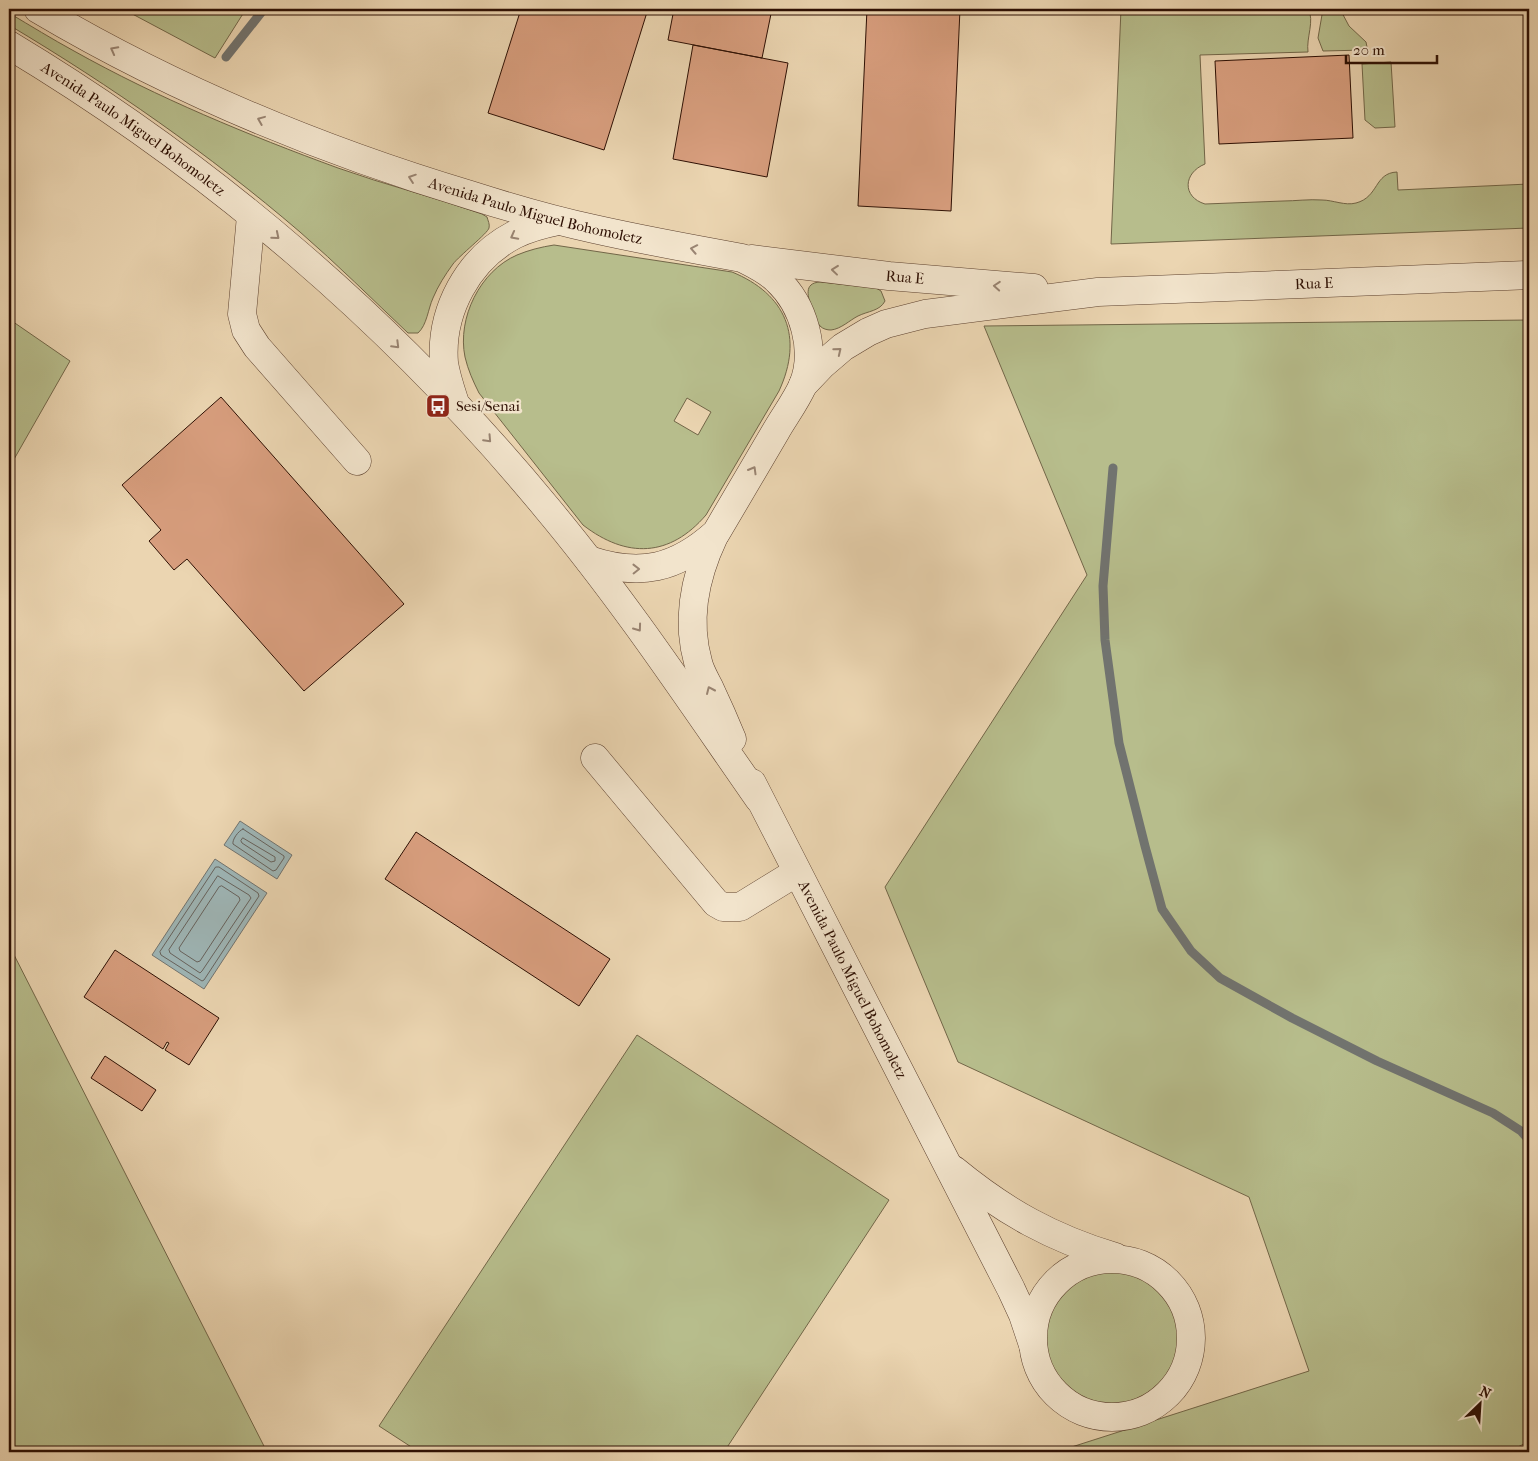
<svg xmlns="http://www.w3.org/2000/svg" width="1538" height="1461" font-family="'IM FELL French Canon',serif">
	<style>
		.green { fill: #b7bd8c; stroke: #726648; fill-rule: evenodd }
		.water { fill: #9eb6b7; stroke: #71736f }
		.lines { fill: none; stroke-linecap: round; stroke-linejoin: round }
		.shore { stroke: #66625d; stroke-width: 1 }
		.stream { stroke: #71736f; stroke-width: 9 }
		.building { fill: #d89e7e; stroke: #2d0f03 }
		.minor-casing { stroke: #5c402e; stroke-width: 29 }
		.minor { stroke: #f2e4cc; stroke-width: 28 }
		.oneway { stroke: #998472 }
		.labels { text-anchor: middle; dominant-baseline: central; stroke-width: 5; stroke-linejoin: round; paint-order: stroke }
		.street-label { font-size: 15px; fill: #2d0f03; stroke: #f2e4cc }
		.poi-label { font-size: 15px; fill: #2d0f03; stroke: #f2e4cc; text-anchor: start }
	</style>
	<rect width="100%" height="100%" fill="#ebd5b1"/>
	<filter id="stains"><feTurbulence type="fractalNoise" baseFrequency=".004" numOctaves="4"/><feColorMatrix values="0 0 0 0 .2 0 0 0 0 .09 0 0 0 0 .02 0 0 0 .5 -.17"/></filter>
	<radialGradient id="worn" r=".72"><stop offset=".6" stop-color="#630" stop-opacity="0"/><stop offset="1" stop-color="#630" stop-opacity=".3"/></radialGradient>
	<path class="green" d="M123 9H246L215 58Z
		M1121 9H1308C1315 20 1306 38 1308 52L1200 55 1205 164C1183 173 1182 197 1205 204 1231 203 1257 202 1283 201 1295 201 1309 199 1322 200 1333 200 1345 206 1356 203 1379 197 1374 173 1397 172L1398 190 1529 184V228L1111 244Z
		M1323 9H1340L1349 26 1366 42 1367 47 1366 50 1323 51 1318 38Z
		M9 13C31 26 52 39 74 51 158 98 248 135 338 168 385 185 435 197 482 214L487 217C488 221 490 224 489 228 488 233 459 256 453 264 445 275 438 286 433 298 428 309 427 325 418 333H408C372 299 337 264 300 232 209 154 111 86 9 25Z
		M1391 62 1395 127 1375 128 1365 120 1362 64Z
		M554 245 732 272C786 294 804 337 779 391L706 515C670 557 627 559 583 525L479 393C473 381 468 370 465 357 457 318 480 271 517 255 529 250 541 247 554 245ZM687 398 711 412 698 435 674 421Z
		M820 282 876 288 881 291 885 301C880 311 868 311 858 316 850 320 841 329 831 330 827 330 823 329 820 326 816 322 814 314 812 309 808 297 803 283 820 282Z
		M9 319 70 361 9 468Z
		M1529 320V1441L1509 1452H1056L1309 1371 1249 1197 958 1062 885 887 1087 575 984 326Z
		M9 945 267 1452H9Z
		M637 1035 889 1200 724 1452H419L379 1426Z
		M1041 1338a70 70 0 1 1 140 0a70 70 0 1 1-140 0Z"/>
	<path class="water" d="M240 821 292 855 277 879 224 845Z
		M215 859 267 893 204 989 152 955Z"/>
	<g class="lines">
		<path class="shore" d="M243 829 284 856V858L276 870 273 871 233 844C232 840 238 831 243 829Z
			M243 838 275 857V861L271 862 242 843 241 841Z
			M216 867H219L258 893 259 896 204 980 202 981 161 955 160 952Z
			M218 876 249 895 251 898 202 971 200 973 170 953 169 950Z
			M222 886 239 897 240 900 200 961 197 962 180 951 179 948 219 887Z"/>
		<path class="stream" d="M226 57 264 9
			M1113 468 1103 586 1105 640 1119 743 1145 846 1162 909 1191 951 1220 978 1292 1018 1377 1061 1493 1113 1521 1131 1529 1140"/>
	</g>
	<path class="building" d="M521 9H648L604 150 488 113Z
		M674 9H772L762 58 668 40Z
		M867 9H960L951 211 858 206Z
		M693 45 788 63 767 177 673 159Z
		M1349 55 1353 138 1219 144 1215 61Z
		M221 397 404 604 304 691 187 559 174 570 149 541 161 530 122 485Z
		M416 832 610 959 579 1006 385 879Z
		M115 950 219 1018 189 1065 165 1050 169 1043 167 1042 163 1049 84 997Z
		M105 1056 156 1090 142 1111 91 1078Z"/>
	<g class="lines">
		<defs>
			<g id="minor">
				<path id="s1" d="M38 9C173 89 320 150 470 195 511 208 552 220 594 229 643 240 692 249 742 258 754 264 767 270 777 280 804 305 817 351 803 385 796 401 784 417 776 431 756 465 736 499 716 533 676 569 640 577 589 560"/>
				<path id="s2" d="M9 45C212 167 395 324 546 507 623 599 690 700 759 799"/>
				<path d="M251 216 242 314 246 330 257 347 357 461"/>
				<path id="s3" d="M751 259 889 276 1034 288"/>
				<path id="s4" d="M803 385 822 365 843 347 868 332 886 324 925 314 1098 292 1529 275"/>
				<path d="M454 400C450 388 446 376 444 363 440 311 468 259 514 235 528 228 543 224 558 221"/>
				<path d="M714 536C695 576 686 619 698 662 700 671 705 679 709 687 717 704 725 722 732 739"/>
				<path d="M595 758 716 903 723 907H740L797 872"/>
				<path id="s5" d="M752 783 1011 1289 1023 1315 1033 1345"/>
				<path d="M954 1170C1005 1212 1052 1238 1115 1257"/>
				<circle cx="1112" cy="1338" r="79"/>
			</g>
		</defs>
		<use href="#minor" class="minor-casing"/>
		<use href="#minor" class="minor"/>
	</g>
	<defs><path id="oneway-chevron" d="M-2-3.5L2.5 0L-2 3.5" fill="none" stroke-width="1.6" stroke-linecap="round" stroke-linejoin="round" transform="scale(1.25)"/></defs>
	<g class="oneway">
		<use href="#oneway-chevron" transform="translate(114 50) rotate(-152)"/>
		<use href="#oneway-chevron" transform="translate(261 120) rotate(-158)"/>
		<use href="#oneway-chevron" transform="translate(412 178) rotate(-161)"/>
		<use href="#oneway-chevron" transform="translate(276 236) rotate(40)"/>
		<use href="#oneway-chevron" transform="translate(514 236) rotate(152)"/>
		<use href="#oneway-chevron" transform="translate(694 249) rotate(-169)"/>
		<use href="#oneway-chevron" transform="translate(835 270) rotate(-174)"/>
		<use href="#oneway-chevron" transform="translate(997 286) rotate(-176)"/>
		<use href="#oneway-chevron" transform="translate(396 345) rotate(45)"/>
		<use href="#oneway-chevron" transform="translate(838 351) rotate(-39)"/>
		<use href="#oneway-chevron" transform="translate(488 439) rotate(47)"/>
		<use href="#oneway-chevron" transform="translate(753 470) rotate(-60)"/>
		<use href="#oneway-chevron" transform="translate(636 569) rotate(-1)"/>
		<use href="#oneway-chevron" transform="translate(638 628) rotate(54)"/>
		<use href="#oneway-chevron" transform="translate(710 690) rotate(-114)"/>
	</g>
	<defs>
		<symbol id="bus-square" viewBox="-11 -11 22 22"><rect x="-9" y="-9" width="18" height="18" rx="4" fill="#8f2418" stroke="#f2e4cc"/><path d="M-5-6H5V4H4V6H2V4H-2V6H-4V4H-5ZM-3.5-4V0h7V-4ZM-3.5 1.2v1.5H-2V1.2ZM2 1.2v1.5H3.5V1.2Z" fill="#fff"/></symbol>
	</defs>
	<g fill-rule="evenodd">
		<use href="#bus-square" x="424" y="392" width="28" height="28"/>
	</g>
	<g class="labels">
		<g class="street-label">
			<text stroke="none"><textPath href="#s2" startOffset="150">Avenida Paulo Miguel Bohomoletz</textPath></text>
			<text stroke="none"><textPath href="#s1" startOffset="539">Avenida Paulo Miguel Bohomoletz</textPath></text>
			<text stroke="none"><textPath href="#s3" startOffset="155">Rua E</textPath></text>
			<text stroke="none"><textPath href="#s4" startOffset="535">Rua E</textPath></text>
			<text stroke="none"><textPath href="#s5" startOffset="221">Avenida Paulo Miguel Bohomoletz</textPath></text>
		</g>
		<g class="poi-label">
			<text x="456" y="406">Sesi/Senai</text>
		</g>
	</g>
	<rect width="1538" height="1461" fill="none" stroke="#ebd5b1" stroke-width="30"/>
	<rect x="10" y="10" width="1518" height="1441" fill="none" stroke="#2d0f03" stroke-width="2.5"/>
	<rect x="15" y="15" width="1508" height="1431" fill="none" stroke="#2d0f03"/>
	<g transform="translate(1480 1404) rotate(25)" stroke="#f2e4cc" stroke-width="4" paint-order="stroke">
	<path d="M0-4L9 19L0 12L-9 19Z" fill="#2d0f03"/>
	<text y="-8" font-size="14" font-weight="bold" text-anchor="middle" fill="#2d0f03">N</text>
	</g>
	<path d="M1346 55v8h91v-8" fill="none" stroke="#2d0f03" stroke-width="2.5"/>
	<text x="1353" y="55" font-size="15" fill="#2d0f03" stroke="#f2e4cc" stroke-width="4" paint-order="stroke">20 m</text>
	<rect width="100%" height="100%" filter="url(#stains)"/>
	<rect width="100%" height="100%" fill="url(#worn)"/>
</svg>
